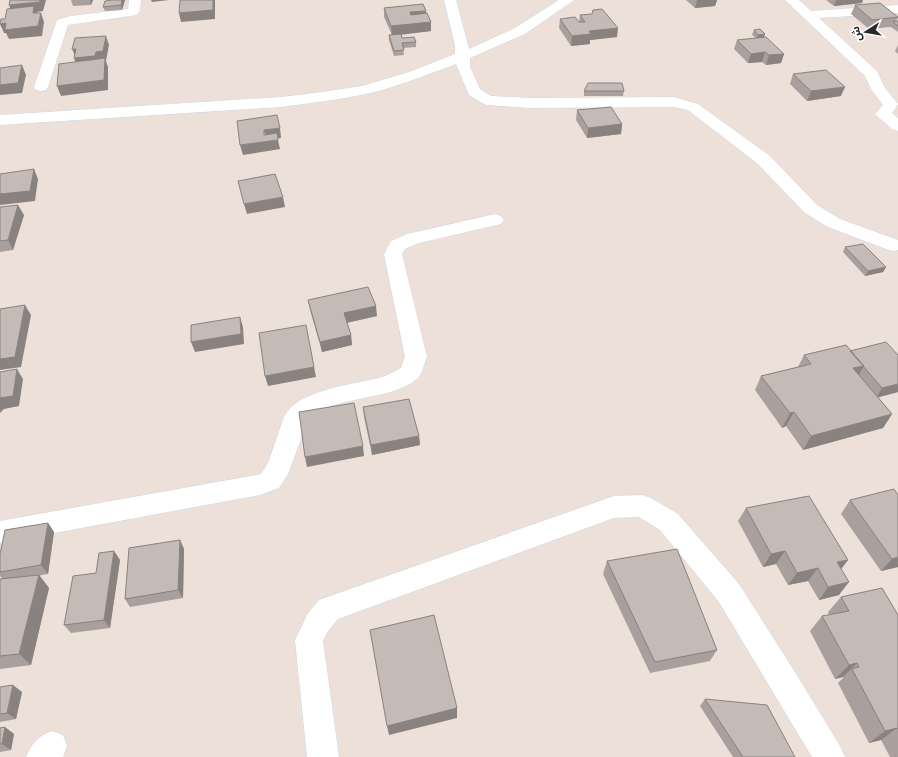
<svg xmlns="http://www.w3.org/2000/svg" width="898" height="757" font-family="'Fira Sans Condensed','Noto Sans Arabic',sans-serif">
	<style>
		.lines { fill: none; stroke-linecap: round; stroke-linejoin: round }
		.minor-casing { stroke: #cfd7e3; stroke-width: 1 }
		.minor { fill: #fff; fill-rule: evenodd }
		.wall { fill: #a9a09d }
		.shaded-wall { fill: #89827f }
		.building { fill: #c4bab6; stroke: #89827f }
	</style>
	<rect width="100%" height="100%" fill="#ece0d9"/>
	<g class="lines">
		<defs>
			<path id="minor" d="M129 0H141L140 10 137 15 68 25 48 87 46 90 41 91 36 90 34 87 57 20 71 16 128 9Z
				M444 0H456L469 49 515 28 559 0H574L525 34 470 58V67L480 89 491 96 530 98 674 97 698 104 770 156 817 205 840 219 898 240V250L893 251 886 249 828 227 805 213 758 164 688 110 674 107 530 108 487 105 482 103 469 95 456 64C426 75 397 87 366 94 338 100 309 103 281 107L0 125V115L281 97 322 92 362 86 409 72 455 54V45Z
				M785 0H799L811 11 898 5V13L819 18 877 71 885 88 898 104 892 113 898 118V131L892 129 875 114 883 105 871 89 865 76Z
				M495 214 501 216 504 220 501 224 419 243 405 249 402 254 427 357C424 364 422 375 417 379 387 403 331 394 305 421L300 442 288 474 279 488 260 495 0 543V521L261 474 268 463 284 417C298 389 353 385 382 377 388 375 395 371 401 368L405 357 384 254 391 241 407 234Z
				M642 495 651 498 678 514 739 584 798 677 840 746 845 757H812L719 602 660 530 639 517 614 518 338 619 328 631 323 641 339 757H307L295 640 308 613 319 600 614 496Z
				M52 731 63 735 67 746 63 757H26C32 743 38 736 52 731Z"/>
		</defs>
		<use href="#minor" class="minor-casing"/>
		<use href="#minor" class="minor"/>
	</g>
	<path class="wall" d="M71 0H93L91 5 73 6Z
		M125 0 122 10 105 11 103 7Z
		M686 0H717L715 6 695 8Z
		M826 0H863L862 3 834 6Z
		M855 5 898 17 896 22 898 21V32L891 27 869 29 851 14Z
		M384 8 426 13 431 31 401 34 402 38 416 42V47L403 48 404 55 394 56 389 40V35H392L384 17Z
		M580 15 617 37 590 40V44L571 46 559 28 560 19 579 22Z
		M754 30 765 34 764 37 784 54 781 63 766 65 762 62 748 63 734 49 737 40 756 38 752 35Z
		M898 45V54L895 51Z
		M793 74 841 96 807 101 790 84Z
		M584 91H624L623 96H584Z
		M577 110 622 124 621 134 587 138 576 120Z
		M0 207 24 215 13 250 0 252Z
		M845 247 886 267 883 272 865 276 843 252Z
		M308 300 377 316 347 323 351 335 352 345 322 352 310 310Z
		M850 351 898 392 878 397 892 414 883 428 803 450 786 426 782 428 755 390 761 376 798 367 804 355Z
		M363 407 419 436 420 445 372 455 364 417Z
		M850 500 898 567 881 571 841 514Z
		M746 508 848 560 841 569 839 595 819 600 808 581 788 585 776 564 763 567 738 521Z
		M48 523 54 532 48 574 37 576 39 575 49 588 31 665 0 669V579H3L0 576V554Z
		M180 540 184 549 183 598 130 607 125 599Z
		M114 551 120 560 110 628 71 633 64 625 96 573Z
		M607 561 717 650 710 661 650 673 603 574Z
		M841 597 898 615V757H890L881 740 869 743 838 683 843 678V677L835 679 810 631 822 616 829 615 828 612Z
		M0 687 22 692 16 719 0 722Z
		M705 699 795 757H733L700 706Z
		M0 728 14 734 11 750 0 752Z"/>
	<path class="shaded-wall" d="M10 0H46L43 11 37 12 38 15 12 14 9 5H12Z
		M90 0H93L91 5Z
		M122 0H125L122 10 121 5Z
		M151 0H169L152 2Z
		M213 0H215V19L181 22 179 13Z
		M697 0H717L715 6 695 8Z
		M836 0H863L862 3 834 6Z
		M426 11 427 20 410 22V12Z
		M41 13 44 22 42 36 9 39 6 33H4L0 24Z
		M431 22V31L392 36 391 26Z
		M618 28 617 37 590 40V44L571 46 572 36 589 31Z
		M765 34 763 39H757L758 35Z
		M106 36 109 45 106 61 108 67V90L61 96 57 86 77 67 74 58H76L72 49H76L96 52Z
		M765 52 762 62 748 63 751 54Z
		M784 54 781 63 766 65 769 55Z
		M22 65 26 75 22 93 0 95V85Z
		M845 87 841 96 807 101 811 91Z
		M622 124 621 134 587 138 588 128Z
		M280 128 281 138 266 140 264 130Z
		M278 140 280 149 243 155 240 145Z
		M34 169 38 179 35 201 0 205V194Z
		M283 197 285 207 247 214 244 204Z
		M18 205 24 215 13 250 8 240Z
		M886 267 883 272 865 276 868 271Z
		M25 305 31 315 21 367 0 370V359Z
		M376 306 377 316 345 323 344 313Z
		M240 317 243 327 244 344 195 352 191 342Z
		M351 335 352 345 322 352 320 342Z
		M864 366 855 381 853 368Z
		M314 367 316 377 268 386 265 376Z
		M17 369 23 379 19 406 4 409 0 413V398Z
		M898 384V392L876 398 882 388Z
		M794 412 786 426 782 428 790 413Z
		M892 414 883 428 803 450 811 436Z
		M419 436 420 445 372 455 371 445Z
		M363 446 364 456 307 467 305 457Z
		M48 523 54 532 48 574 41 565Z
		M180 540 184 549 183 598 178 590Z
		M114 551 120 560 110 628 104 620Z
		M785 551 776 564 763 567 771 554Z
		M898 557V567L881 571 892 559Z
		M848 560 838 573 837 562Z
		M818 568 808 581 788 585 797 573Z
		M39 575 49 588 31 665 19 654Z
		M849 582 839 595 819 600 828 587Z
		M857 663 843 677 835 679 849 665Z
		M13 685 22 692 16 719 7 713Z
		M457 708V718L389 735 387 726Z
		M5 727 14 734 11 750 2 744Z
		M897 728 881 740 869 743 885 731Z"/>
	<path class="building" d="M10 0H40V2L9 5Z
		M112 0H122L121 5 103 7 105 1Z
		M180 0H213V10L179 13Z
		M880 3 898 17 872 20 855 5Z
		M423 4 426 11 410 12 411 15 427 13 431 22 391 26 384 8Z
		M34 6 33 13H41L38 26 5 30 6 23 0 24 1 19H5L7 9Z
		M602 9 618 28 589 31 591 34 572 36 560 19 575 17 579 22H585L580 15 592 14 593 10Z
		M898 21V26L893 22Z
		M760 29 765 34 758 35 754 30Z
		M401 34 402 38 414 37 416 42 402 43 404 50 394 51 389 35Z
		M106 36 103 51 96 52 95 56 74 58 76 49H72L75 38Z
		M766 37 784 54 769 55 765 52 751 54 737 40Z
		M105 58 104 80 57 86 59 64Z
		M22 65 18 83 0 85V68Z
		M826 70 845 87 811 91 793 74Z
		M588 83H622L624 91H584Z
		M611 107 622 124 588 128 577 110Z
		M277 115 280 128 264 130V135L277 133 278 140 240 145 237 121Z
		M34 169 30 191 0 194V174Z
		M275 174 283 197 244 204 238 181Z
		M18 205 8 240 0 241V207Z
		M863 244 886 267 868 271 845 247Z
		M368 287 376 306 344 313 351 335 320 342 308 300Z
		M25 305 15 357 0 359V309Z
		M240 317 241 334 191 342V325Z
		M306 325 314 367 265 376 259 333Z
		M886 342 898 355V384L882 388 850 351Z
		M846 345 864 366 853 368 892 414 811 436 794 412 790 413 761 376 811 364 804 355Z
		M17 369 13 396 0 398V372Z
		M409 399 419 436 371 445 363 407Z
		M354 403 363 446 305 457 299 412Z
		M894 489 898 495V557L892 559 850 500Z
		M809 496 848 560 837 562 849 582 828 587 818 568 797 573 785 551 771 554 746 508Z
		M48 523 41 565 0 572V554L5 530Z
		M180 540 178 590 125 599 129 548Z
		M677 549 717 650 655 662 607 561Z
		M114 551 104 620 64 625 73 576 96 573 99 553Z
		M39 575 19 654 0 656V579Z
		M882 588 898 615V729L897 728 885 731 852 669 859 667 857 663 849 665 822 616 849 611 841 597Z
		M434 615 457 708 387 726 370 630Z
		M13 685 7 713 0 714V687Z
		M705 699 767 705 795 757H743Z
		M5 727 2 744H0V728Z"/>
	<g transform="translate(866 32) rotate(258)" stroke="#ffffff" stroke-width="3" paint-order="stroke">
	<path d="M0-3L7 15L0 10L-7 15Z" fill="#292929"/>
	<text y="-6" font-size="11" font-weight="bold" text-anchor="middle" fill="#292929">ش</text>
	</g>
</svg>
